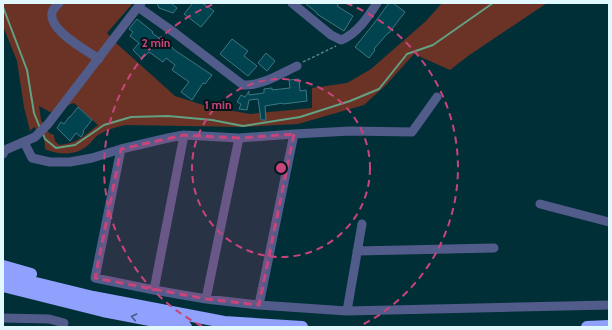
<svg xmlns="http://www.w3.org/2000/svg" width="612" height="330" font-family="Cabin,sans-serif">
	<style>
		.green { fill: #6a3326; fill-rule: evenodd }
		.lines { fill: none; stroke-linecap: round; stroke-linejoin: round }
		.stream { stroke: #62a182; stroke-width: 2 }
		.building { fill: #01444f; stroke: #3e7683 }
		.path { stroke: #587d85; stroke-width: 1.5; stroke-dasharray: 3 2; stroke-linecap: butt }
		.minor { stroke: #525c8a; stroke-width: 9 }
		.highway { stroke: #90a1fd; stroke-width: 12 }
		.oneway { stroke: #485b8c }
		.marked { fill: #c8457b; fill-opacity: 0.2; stroke: #c8457b; stroke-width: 3; stroke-dasharray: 8 5; stroke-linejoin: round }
		.ring { fill: none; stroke: #c8457b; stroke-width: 2; stroke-dasharray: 7 5 }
		.centre { fill: #c8457b; stroke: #01151a; stroke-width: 2 }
		.ring-label { font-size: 12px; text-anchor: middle; font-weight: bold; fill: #c8457b; stroke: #01151a; stroke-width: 4; stroke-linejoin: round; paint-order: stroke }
	</style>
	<rect width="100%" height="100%" fill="#002f38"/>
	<path class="green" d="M3 3H133L107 33 115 42 175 96 206 106 250 114 312 108V88L347 83 371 69 426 21 442 3H547L468 56 450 70 414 54 386 85 364 105 298 124 241 127 125 125C115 127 107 130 98 135 94 138 91 143 87 146 75 156 58 155 45 149L44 137 34 127 30 131 24 107 17 61 3 26ZM74 103 98 125C84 136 76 144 59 145L55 141 54 135 49 133 41 120 39 106 50 112Z"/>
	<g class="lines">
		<path class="stream" d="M3 7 27 70 34 113 40 128
			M43 134 45 139 56 148 75 145 104 125 131 117 168 116 212 120 243 126 300 117 350 101 379 89 407 54 433 45 493 3"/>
	</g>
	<path class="building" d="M157 3H171L177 8 173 13 159 8Z
		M193 3H202L214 11 201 27 184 14Z
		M305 3H339L337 6 353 16 344 31 317 14V13Z
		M389 3H393L405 12 389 33H388L374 49 375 50 369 58 355 47 372 26Z
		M137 19 153 32 152 33 173 48V49L212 75 205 84 203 83 192 100 181 92 189 82 172 70 175 65 166 58 163 62 149 52 142 59 133 50 139 43 130 36 133 32 129 29Z
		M232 39 248 51 244 56 257 66 248 76 220 54Z
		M266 53 275 61 267 71 258 63Z
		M299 79 300 91 306 90 307 101 283 104V103L265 106 266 120H261L258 99 249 100 247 110 239 109 241 104 237 102 241 95 245 97 249 91V95L264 93V89L272 88V90L290 88 289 80Z
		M78 107 92 120 83 131 84 132 81 137 76 133 70 141 57 128 61 122 64 124 69 117H70Z"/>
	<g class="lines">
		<path class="path" d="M303 62 336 46"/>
		<path class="minor" d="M59 3C57 5 54 8 53 10 44 28 86 50 99 59
			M292 3 331 35 341 40C357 34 368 17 377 3
			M138 7 175 33 243 85C262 86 280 74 297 66
			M294 134 350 131 412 132 437 97
			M184 135 154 290 206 299 259 305 294 134 239 138
			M24 142 32 158 50 162H70L92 158 121 149 168 138 184 135 239 138 206 299
			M121 149 95 278 154 290
			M3 154 5 150 35 137 48 124 141 3
			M540 204 609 222
			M357 251 494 248
			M259 305 347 311 609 305
			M347 311 362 224
			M3 318 49 319 64 323"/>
		<path class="highway" d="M3 266 31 274
			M3 275 93 297 224 322 302 327
			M3 286 103 311 186 327
			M587 327 609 326"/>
	</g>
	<defs><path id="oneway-chevron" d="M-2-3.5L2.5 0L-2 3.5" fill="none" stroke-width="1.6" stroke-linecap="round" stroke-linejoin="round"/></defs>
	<use class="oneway" href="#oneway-chevron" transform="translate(134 317) rotate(-168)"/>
	<path class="marked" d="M294 134 259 305 206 299 95 278 121 149 184 135 239 138Z"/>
	<g class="ring">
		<circle cx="281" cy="168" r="89"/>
		<path d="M202 326A177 177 0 0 1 216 3M346 3A177 177 0 0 1 360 326"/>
	</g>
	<circle cx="281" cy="168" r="6" class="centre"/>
	<g class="ring-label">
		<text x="156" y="47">2 min</text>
		<text x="218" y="109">1 min</text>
	</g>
	<rect width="612" height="330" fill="none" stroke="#e1f8fd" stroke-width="8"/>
</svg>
